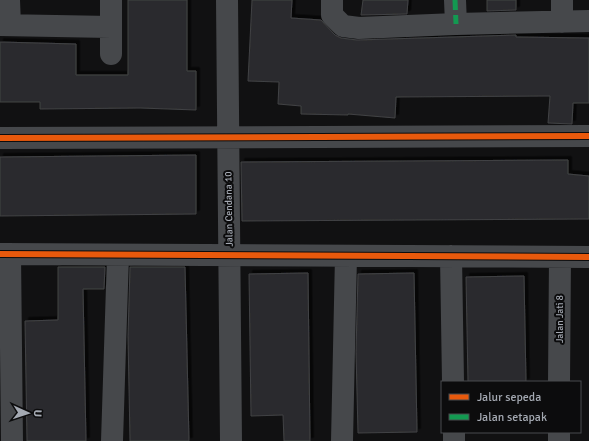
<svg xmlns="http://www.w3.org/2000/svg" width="589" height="441" font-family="Signika,sans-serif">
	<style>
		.building { fill: #2c2c2d; stroke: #414245; filter: url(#shadow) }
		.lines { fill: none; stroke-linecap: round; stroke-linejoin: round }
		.street { stroke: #46484b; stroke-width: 22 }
		.quiet { stroke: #139951; stroke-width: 5; stroke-dasharray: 10 5; stroke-linecap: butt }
		.cycleway-casing { stroke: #0c0c0d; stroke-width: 8 }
		.cycleway { stroke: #e8590c; stroke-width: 6 }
		.labels { text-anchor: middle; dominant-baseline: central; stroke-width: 4; stroke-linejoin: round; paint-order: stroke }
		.street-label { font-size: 10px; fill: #a4a9b2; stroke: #0c0c0d }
	</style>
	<defs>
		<filter id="shadow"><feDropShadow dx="3.5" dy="-3.5" stdDeviation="0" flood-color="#0009"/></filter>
	</defs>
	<rect width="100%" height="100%" fill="#111112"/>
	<path class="building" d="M128 0H187V71H196V110L140 108 40 109V102H0V42L76 44V75H128Z
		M252 0H292L291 18 321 20 335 35 341 38 357 40 516 35V37L589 38V103H573L572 124 548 123 550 96 396 97 395 118 348 114V115L301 114V106L278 104 279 82 248 81Z
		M363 0H408L407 14 361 15Z
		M487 0H516V10L487 11Z
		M196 155V214L0 216V157Z
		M568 160V174L589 176V219L242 221 241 162Z
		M58 267H105L104 289H83L86 441H27L25 321 58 320Z
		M130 267H185L189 441H130L128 336Z
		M308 273 310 441H284L283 415 251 416 249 274Z
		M414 273 417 432 358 433 356 352 358 274Z
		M524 276 526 382H468L466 277Z"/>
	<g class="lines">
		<path class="street" d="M9 0 10 25
			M227 0 231 441
			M332 0V15L343 26 359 28 456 24 589 21
			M455 0 456 24
			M562 0V22
			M0 25 111 27
			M111 54V0
			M0 138 589 136
			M0 254 589 257
			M10 254 12 441
			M451 256 453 382
			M559 382 560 257
			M454 432V441
			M112 441 118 255
			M342 441 346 256
			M559 441V432"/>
		<path class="quiet" d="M455 0 456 24"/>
		<defs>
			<path id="cycleway" d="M0 138 589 136
				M0 254 589 257"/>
		</defs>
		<use href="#cycleway" class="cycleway-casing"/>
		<use href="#cycleway" class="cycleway"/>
	</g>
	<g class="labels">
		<g class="street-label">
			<text transform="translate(229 209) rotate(-91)">Jalan Cendana 10</text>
			<text transform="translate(560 319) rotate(-90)">Jalan Jati 8</text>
		</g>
	</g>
	<rect x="441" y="381" width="140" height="52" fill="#0c0c0d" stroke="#494b4f"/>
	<rect x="449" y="394" width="20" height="6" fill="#e8590c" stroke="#494b4f"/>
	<text x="477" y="401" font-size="12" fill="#a4a9b2">Jalur sepeda</text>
	<rect x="449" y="414" width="20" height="6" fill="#139951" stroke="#494b4f"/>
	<text x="477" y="421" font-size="12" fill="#a4a9b2">Jalan setapak</text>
	<g transform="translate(28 413) rotate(93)" stroke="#0c0c0d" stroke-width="3" paint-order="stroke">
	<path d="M0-3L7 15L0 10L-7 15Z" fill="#a4a9b2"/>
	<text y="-6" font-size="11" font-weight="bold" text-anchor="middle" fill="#a4a9b2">U</text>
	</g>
</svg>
